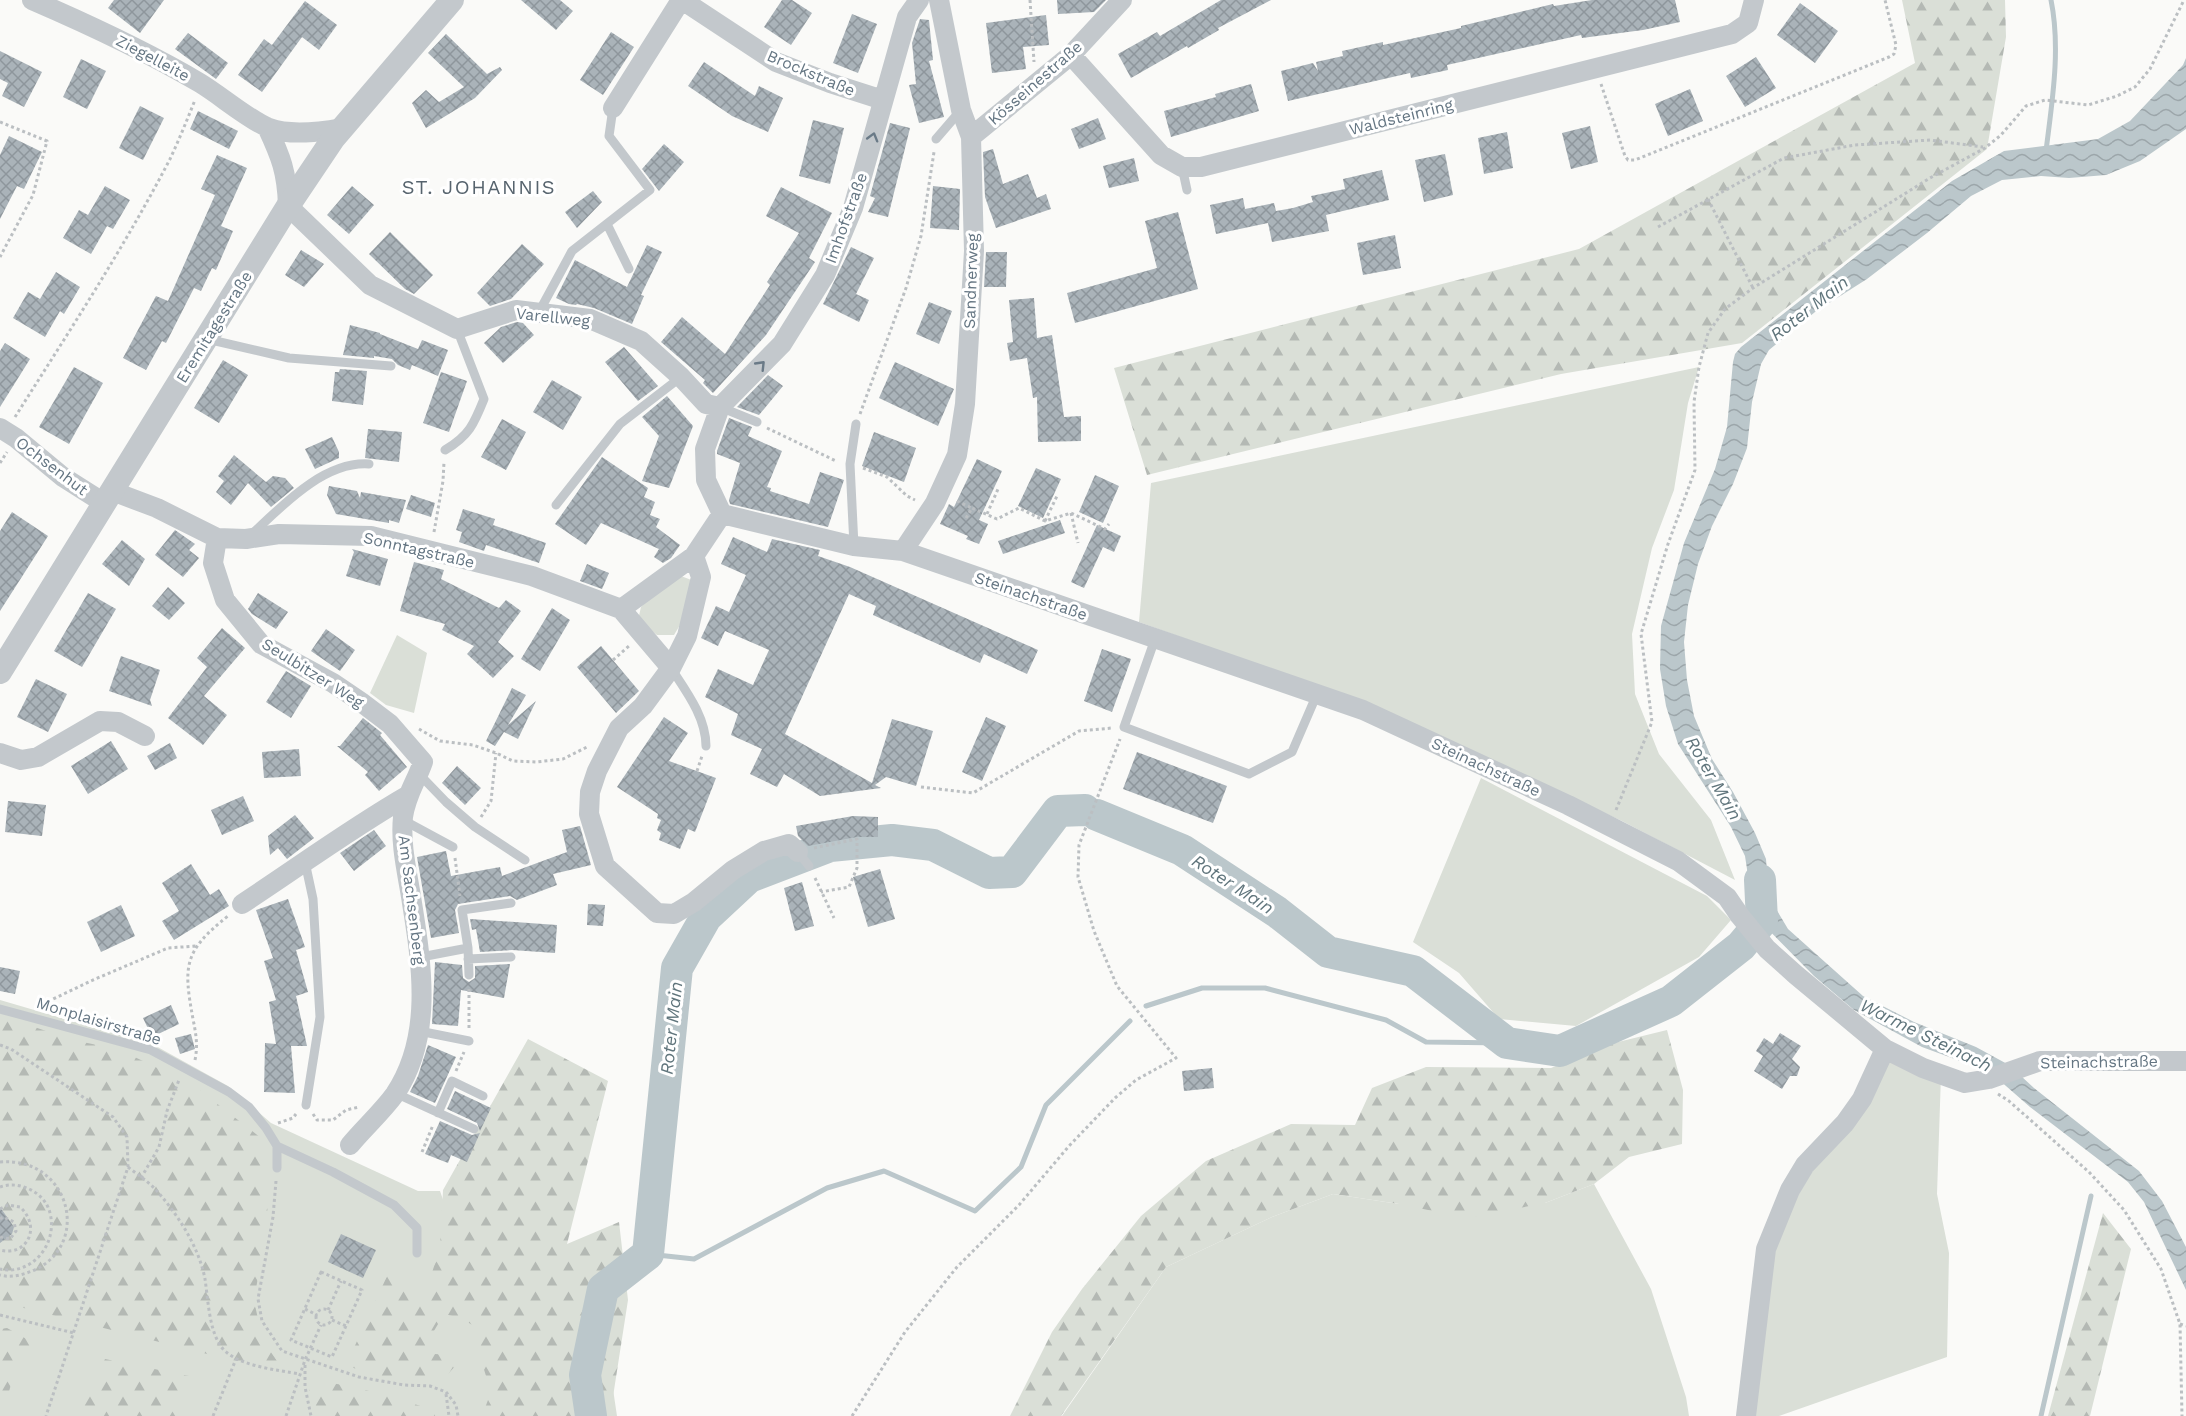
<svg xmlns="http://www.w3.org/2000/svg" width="2186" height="1416" font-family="'Work Sans',sans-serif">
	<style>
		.green { fill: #dadfd7 }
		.forest { fill: url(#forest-firs) }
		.water { fill: url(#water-waves) }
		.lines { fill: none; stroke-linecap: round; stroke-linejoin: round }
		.stream { stroke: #bbc7cb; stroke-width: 5 }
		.river { stroke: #bbc7cb; stroke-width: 32 }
		.building { fill: url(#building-cross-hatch) }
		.path { stroke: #bbbfc2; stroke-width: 3; stroke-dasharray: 3 3; stroke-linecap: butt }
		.service { stroke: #c3c8cc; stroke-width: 9 }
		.minor { stroke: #c3c8cc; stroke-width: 20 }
		.tertiary { stroke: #c3c8cc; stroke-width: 24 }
		.oneway { stroke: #6a7a87 }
		.labels { text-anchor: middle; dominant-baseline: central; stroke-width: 6; stroke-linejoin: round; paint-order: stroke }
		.street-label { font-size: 16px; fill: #657683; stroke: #fff }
		.water-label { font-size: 18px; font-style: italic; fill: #60757c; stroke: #fff }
		.quarter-label { font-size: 20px; letter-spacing: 1.5px; fill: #57646e; stroke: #fff }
	</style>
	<defs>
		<pattern id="forest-firs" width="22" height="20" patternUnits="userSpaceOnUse" patternTransform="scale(1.5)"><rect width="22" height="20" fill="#dadfd7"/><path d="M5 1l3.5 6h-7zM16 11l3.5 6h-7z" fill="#b4b9b4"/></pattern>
		<pattern id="water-waves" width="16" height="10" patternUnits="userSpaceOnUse" patternTransform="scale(1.5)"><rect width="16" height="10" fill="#bbc7cb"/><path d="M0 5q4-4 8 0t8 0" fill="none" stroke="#9ca6aa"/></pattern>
		<pattern id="building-cross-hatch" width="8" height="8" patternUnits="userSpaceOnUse" patternTransform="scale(1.5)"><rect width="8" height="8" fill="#aab3b9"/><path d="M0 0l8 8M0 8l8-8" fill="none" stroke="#8e969c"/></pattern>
	</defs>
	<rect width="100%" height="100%" fill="#fafaf8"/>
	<path class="green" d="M1699 367 1688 403 1674 490 1652 548 1632 634 1635 694 1659 754 1711 820 1735 880 1622 821 1361 702 1139 622 1151 483Z
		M681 576 694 581 686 615 674 635H657L638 620 641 607 647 600Z
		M397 635 427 653 414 713 386 705 370 693Z
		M1481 778 1707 896 1731 920 1699 957 1576 1026 1499 1019 1459 973 1413 942Z
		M0 1000 154 1045 228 1086 271 1123 418 1191H440L482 1312 610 1369 617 1416H0Z
		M1885 1049 1941 1075 1937 1194 1949 1253 1947 1357 1779 1416H1746L1766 1249Z
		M1594 1184 1651 1289 1686 1397 1689 1416H1062L1166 1267 1272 1217 1333 1194 1399 1204 1545 1203Z"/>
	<path class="forest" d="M1902 0H2005L2006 37 1987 149 1742 343 1561 374 1147 475 1114 368 1579 249 1915 63Z
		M0 1015 69 1039 120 1050 193 1085 261 1138 268 1217 254 1301 263 1341 282 1368 255 1366 0 1302Z
		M1667 1030 1683 1090 1682 1144 1629 1157 1594 1184 1545 1203 1467 1218 1399 1204 1333 1194 1272 1217 1166 1267 1061 1416H1010L1052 1332 1082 1289 1141 1216 1206 1161 1291 1124 1355 1125 1372 1088 1426 1067 1551 1068 1614 1043Z
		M528 1039 608 1081 567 1244 619 1222 628 1300 610 1416H482L491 1392 477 1347 485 1333 461 1318 444 1314 425 1346 435 1354 452 1355 457 1364 448 1374 409 1378 377 1377 346 1365 388 1274 425 1294 440 1248 443 1190Z
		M2103 1213 2131 1249 2090 1416H2048Z
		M7 1328 32 1342 12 1381 2 1416H0V1329Z
		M105 1359 194 1377 177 1416H78Z
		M313 1380C355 1386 394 1396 434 1411L435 1416H319L308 1394Z"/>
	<path class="water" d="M2186 58V129L2140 161 2106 175 2069 178 2041 176 2002 180 1971 196 1927 233 1867 279 1815 312 1769 350 1761 364 1752 402 1747 448 1733 484 1712 526 1698 564 1688 605 1684 642 1687 680 1694 716 1712 759 1733 792 1755 833 1766 859 1769 897 1788 929 1863 996 1914 1022 1976 1047 2009 1065 2034 1088 2139 1171 2162 1201 2186 1247V1290L2144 1202 2128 1182 2030 1107 1990 1072 1922 1047 1854 1010 1814 976 1754 915 1745 856 1731 827 1678 744 1666 706 1660 669 1661 626 1684 543 1715 469 1727 427 1733 362 1735 354 1741 347 1952 181 2004 151 2098 139 2130 121 2183 65Z"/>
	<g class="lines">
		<path class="stream" d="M2046 151C2052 102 2061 49 2051 0
			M1146 1006 1202 988H1265L1386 1020 1426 1042 1507 1043
			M648 1254 694 1259 827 1188 884 1171 975 1211 1021 1167 1046 1105 1130 1021
			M2041 1416 2091 1196"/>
		<path class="river" d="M1097 815 1182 850 1277 912 1328 952 1413 971 1507 1043 1560 1051 1671 1001 1741 946 1762 921 1760 880
			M591 1416 585 1375 603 1289 648 1254 677 968 706 917 749 877 830 846 892 840 933 845 989 873 1012 872 1058 811 1085 810"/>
	</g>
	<path class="building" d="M114 0H164L140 33 108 8Z
		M521 0H560L573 11 556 30Z
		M782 0H792L812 13 791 45 764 27Z
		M1057 0H1106L1094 12 1058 14Z
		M1221 0H1271L1218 28 1219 30 1188 48 1187 46 1131 78 1118 54 1157 32 1160 36Z
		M1592 0H1675L1680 22 1643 30 1582 38 1581 35 1447 65 1448 70 1411 78 1410 73 1288 101 1281 71 1313 63 1318 71 1316 62 1343 56 1342 51 1383 42V45L1461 28V26L1553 4 1554 6Z
		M305 1 337 25 319 50 302 37 262 92 238 75 264 39 272 45Z
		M1800 3 1838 31 1815 63 1777 35Z
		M852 14 877 24 858 73 833 63Z
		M1046 15 1049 45 1023 47 1026 69 992 73 986 23Z
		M920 19 929 20 933 60 929 61 944 117 919 123 909 85 916 84 912 43Z
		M611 32 634 47 603 95 580 80Z
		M188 33 228 63 216 79 175 49Z
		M446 34 487 74 500 67 502 70 475 98 426 128 412 103 426 90 439 102 464 87 428 53Z
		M0 51 42 72 24 107 2 96 8 83 0 79Z
		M1756 57 1776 88 1745 107 1726 76Z
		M81 59 106 71 87 109 63 97Z
		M704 62 755 96 759 86 783 98 768 132 732 116 688 86Z
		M1251 84 1259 111 1171 137 1164 111 1216 97 1215 94Z
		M1690 89 1703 121 1668 136 1655 104Z
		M140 106 164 118 143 160 119 148Z
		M198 111 238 131 229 149 190 129Z
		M1098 118 1106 139 1079 149 1071 129Z
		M813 120 844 128 830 184 799 176Z
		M890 123 910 128 888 217 868 212 875 198 870 196Z
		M1590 126 1598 162 1571 169 1562 133Z
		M1507 132 1513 168 1484 174 1478 138Z
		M9 136 42 152 24 189 17 186 0 219V155Z
		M664 144 684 162 659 191 642 169Z
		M993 149 1003 184 1028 174 1037 198 1046 194 1051 209 996 228 985 197 983 152Z
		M1445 154 1453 195 1424 202 1415 160Z
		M217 155 247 168 221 226 233 231 216 270 212 268 201 291 194 288 166 343 162 341 146 370 123 358 156 296 168 301 215 195 201 189Z
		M1134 158 1139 181 1109 188 1103 166Z
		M1382 170 1389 200 1326 215 1329 231 1272 242 1268 223 1216 234 1210 205 1243 198 1245 209 1274 203 1276 211 1293 208 1313 202 1311 196 1345 189 1343 179Z
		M105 186 130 200 113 229 107 226 91 254 63 238 79 210 88 215Z
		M352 186 374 205 349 234 327 215Z
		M933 186 960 189 959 230 930 228Z
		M781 187 832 213 809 258 815 262 766 335 713 393 703 383 705 380 661 342 682 317 725 354 770 285 767 282 799 233 766 216Z
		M593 191 602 202 577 228 565 212Z
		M1178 212 1198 289 1075 323 1067 293 1157 268 1145 221Z
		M390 232 433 275 414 294 405 289 369 254Z
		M1395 235 1401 268 1363 275 1357 243Z
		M522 244 544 264 511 299 490 306 477 293Z
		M647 245 662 252 641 295 644 296 632 324 594 308 577 304 576 305 569 304 556 298 575 260 627 287Z
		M851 247 874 258 856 294 869 300 859 322 823 304Z
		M301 250 324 264 304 287 285 275Z
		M986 252H1007L1006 287H984Z
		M56 272 80 287 64 314 60 311 45 337 13 318 28 292 40 299Z
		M1034 298 1037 338 1052 335 1064 417 1081 416V441L1038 442 1037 397 1033 398 1027 358 1010 361 1007 343 1013 342 1009 300Z
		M929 302 952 311 939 344 916 334Z
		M517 322 523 323 534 335 503 363 484 343 501 327Z
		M350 325 380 333V334L418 349 422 340 448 350 438 376 412 365 410 370 398 365 392 359 374 356V358L343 355Z
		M5 343 30 359 0 407V351Z
		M624 347 658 386 638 401 605 362Z
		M223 360 248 375 219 423 194 408Z
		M895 362 954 389 938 426 879 398Z
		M74 367 103 383 69 444 39 427Z
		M340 369 367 371 363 405 332 401 335 372H339Z
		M441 372 467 381 449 432 423 423Z
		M768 375 783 386 759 415 737 407Z
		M552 380 582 397 563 430 533 412Z
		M667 396 693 426 669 488 642 481 659 436 642 417Z
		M729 418 752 427 748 436 782 451 767 487 771 488 770 491 809 504 820 472 844 480 828 527 730 504 729 500 740 463 717 454V451Z
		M502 419 526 432 506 470 481 457Z
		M368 429 402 432 399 462 365 458Z
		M874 432 916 448 904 482 862 466Z
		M332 437 339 452V458L315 469 305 449Z
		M234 455 266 482 273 476 285 478 294 488 271 507 248 483 231 505 216 492 224 481 218 476Z
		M602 457 648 488 644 497 655 502 650 515 660 519 656 527 680 545 671 558 663 563 654 557 659 549 601 523 586 545 555 524Z
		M977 459 1002 471 979 520 988 524 979 544 966 539 968 536 940 524 949 504 954 507Z
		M1036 468 1061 479 1043 518 1018 506Z
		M1095 475 1119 486 1103 523 1079 512Z
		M329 486 357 491 360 498 361 492 406 500 399 523 389 520V523L336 514 327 495Z
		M411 495 435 503 431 517 406 509Z
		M463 509 495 519 493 525 546 543 539 563 486 545 484 551 459 542 462 532 456 530Z
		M12 512 48 536 0 611V531Z
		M1060 520 1065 533 1003 554 998 541Z
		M1097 525 1121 536 1114 552 1103 547 1084 588 1071 582Z
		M175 530 195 544 189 550 199 558 183 577 155 555Z
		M733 537 767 552 772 539 820 550 818 556 850 567 1038 650 1027 674 984 654 980 663 873 615 876 606 849 594 785 734 872 783 892 719 933 731 916 786 886 777 875 785 881 788 820 796 784 774 777 787 750 774 762 749 731 735 738 714 705 697 718 669 753 685 769 650 725 631 718 646 701 638 716 606 729 612 746 575 721 564Z
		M122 540 145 559 129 586 102 564Z
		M352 549 388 559 380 586 346 576 354 552Z
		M414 562 444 570 441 579 499 608 506 600 521 611 498 642 514 656 493 678 467 654 474 646 442 630 445 624 400 611Z
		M587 564 609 573 602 589 580 581Z
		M168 587 185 603 169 620 152 606Z
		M88 593 116 609 82 667 54 651Z
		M258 593 288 612 276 629 252 614 248 609Z
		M552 608 570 620 540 671 521 659Z
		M222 628 245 648 204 696 227 715 203 745 168 718 207 667 197 658Z
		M326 629 355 650 340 671 311 651Z
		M601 646 639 691 616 713 577 667Z
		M1102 649 1131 659 1112 712 1084 701Z
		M121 656 160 670 150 700 152 706 109 691Z
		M286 671 311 686 291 718 266 702Z
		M36 679 67 694 48 732 17 717Z
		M512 688 526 695 508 725 536 701 518 739 504 732 495 746 486 741Z
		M664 717 688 733 669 761 716 778 695 832 688 829 680 849 659 840 661 833 657 830 661 820 657 818 658 814 617 787Z
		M986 717 1006 726 982 781 962 772Z
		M363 718 382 733 380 735 407 767 379 791 365 775 368 772 337 746H340Z
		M111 741 128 769 88 794 71 766Z
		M170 743 177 758 155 770 147 756Z
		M299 749 301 776 264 778 262 752Z
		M1137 752 1227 786 1213 823 1123 789Z
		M457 766 481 788 465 805 442 783Z
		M243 796 254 821 222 835 211 810Z
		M8 801 46 805 42 836 5 832Z
		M295 815 314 838 287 859 278 848 270 855 268 836Z
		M853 816 878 817V837H857L808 846 798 836 796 826Z
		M580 826 591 865 553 874 557 885 517 900 510 896 458 904 455 910 459 933 431 938 417 857 446 851 451 876 500 867 502 876 567 852 562 830Z
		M374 830 386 846 354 871 340 853Z
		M191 864 210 895 219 889 229 906 174 940 162 921 179 911 162 883Z
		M880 869 895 919 868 927 853 877Z
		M802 882 814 926 795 931 784 888Z
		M288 899 305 947 296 950 308 992 296 996 307 1046H291L295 1093 264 1092 265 1043 276 1044 269 1002 276 1000 264 961 273 958 256 910Z
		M588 904 605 905 603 926 587 925Z
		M121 905 135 936 101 952 87 922Z
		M470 919 557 925 555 953 512 950 480 952 476 929 472 930Z
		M435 962 462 965 463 978 469 982 475 978V966L510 964 504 998 461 990 458 1026 432 1024Z
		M0 967 20 971 15 994 0 991Z
		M171 1005 179 1024 152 1037 143 1018Z
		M1780 1033 1801 1046 1792 1059 1800 1067 1797 1076H1790L1782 1089 1754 1071 1763 1056 1756 1051 1764 1038 1773 1044Z
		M191 1034 195 1049 180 1054 175 1038Z
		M428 1045 456 1057 435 1103 410 1092 418 1076Z
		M1212 1068 1214 1088 1184 1091 1182 1071Z
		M455 1091 491 1108 480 1131 477 1123 447 1109Z
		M440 1121 472 1135 480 1133 467 1162 451 1155 448 1163 425 1154Z
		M0 1207 14 1227 12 1234 0 1243Z
		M341 1234 376 1250 363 1278 328 1262Z"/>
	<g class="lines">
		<path class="path" d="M1030 0 1034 62
			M1601 84 1625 156 1628 160H1635L1889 57 1894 54 1896 45 1885 0
			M0 122 47 141 33 195 0 257
			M1708 199 1753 288
			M1658 227 1784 158 1855 145 1930 140 1983 147
			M860 414 906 288 921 236 934 152
			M15 417C68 333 124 248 170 159 179 140 187 120 195 100
			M767 428 836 461
			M0 463 7 452
			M863 468 887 477 907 496 915 500
			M957 501 972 508
			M1071 513 1078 543
			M987 514 998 489
			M966 518 972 508 997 519 1019 508 1045 521 1071 513 1105 529 1109 524
			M1045 521 1057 496
			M434 532 443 481 444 462
			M613 660 629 646
			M419 729 440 741 473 745 496 753 513 761 536 762 563 759 589 746
			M697 771 702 756
			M921 787 973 793 1079 731 1112 728
			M1616 810 1652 722 1641 634 1668 544 1695 470 1694 402 1699 367 1708 333 1725 309 1753 288 1930 178 1985 148 2001 135 2026 106 2045 100 2088 105 2117 96 2135 87 2150 69 2184 0
			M481 817 491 801 496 753
			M814 848 857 839V868L849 887 821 892
			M455 858 460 896
			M815 878 834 918
			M45 1007 49 1001 93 980 168 948 196 946
			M469 1028V987
			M0 1045 11 1049 113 1117 127 1137 128 1167 46 1416
			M195 1060C198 1045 196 1034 193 1019 183 965 184 951 228 916
			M456 1071 464 1052
			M1998 1094 2009 1101 2089 1172 2124 1210 2161 1269 2180 1324 2182 1416
			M313 1114 317 1120H333L346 1110 359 1107
			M278 1123 293 1118 296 1114
			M422 1152 433 1125
			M0 1162C70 1156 93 1246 32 1271 22 1275 11 1278 0 1275
			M128 1167C138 1175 149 1182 157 1191 178 1215 199 1247 205 1279 208 1299 209 1328 220 1345 233 1366 278 1370 300 1374
			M141 1178 159 1147 167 1111 179 1080
			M276 1181 273 1217 258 1299 262 1321 282 1351 359 1377 404 1385 430 1386 446 1392 456 1405 458 1416
			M0 1187C19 1180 45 1192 50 1213 58 1244 32 1276 0 1269
			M0 1209 8 1205 20 1207C42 1227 27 1257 0 1250
			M0 1219 3 1217 14 1222 16 1231 10 1239 0 1237
			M321 1272 362 1290 332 1357 291 1340Z
			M316 1317a8 8 0 1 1 16 0a8 8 0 1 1-16 0Z
			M305 1309 317 1315
			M328 1310 341 1281
			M0 1315 74 1333
			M332 1320 346 1326
			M2180 1324 2186 1326
			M305 1365V1387L311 1416
			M446 1394 449 1416
			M213 1416 236 1359
			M286 1416 305 1360 321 1325
			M852 1416 905 1332 957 1267 1019 1205 1069 1146 1115 1098 1136 1080 1176 1058 1117 986 1094 931 1078 877 1079 845 1120 739"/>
		<path class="service" d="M936 139 961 110
			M1182 167 1187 190
			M607 224 629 269
			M539 312 572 251 650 190 609 136 613 108
			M207 339 289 358 391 366
			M720 407 757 422
			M445 450C469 436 474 424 484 399L457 329
			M556 505 620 424 681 377
			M252 534C282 506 324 461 369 464
			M854 546 850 464 856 424
			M1155 639 1124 727 1249 774 1292 752 1317 694
			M671 668C686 691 706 717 706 746
			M419 774 446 802 475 827 525 860
			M403 820 453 847
			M798 852 809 866
			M305 862 313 899 320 1017 306 1105
			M421 957 468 948
			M468 959 511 957
			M469 975 468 948 462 910 511 903
			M0 1009 151 1050 229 1092 249 1107 266 1128 277 1146V1168
			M419 1031 469 1041
			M395 1093 474 1129
			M438 1113 452 1081 483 1096
			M277 1146 333 1172 394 1205 417 1228V1253"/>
		<path class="minor" d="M32 0C90 25 146 51 200 83 220 95 249 120 269 128 291 136 320 132 342 128
			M682 0 776 62 830 83 883 100
			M1071 55 1161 155 1182 167H1201L1732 34 1748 23 1754 0
			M613 108 681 0
			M267 127C281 157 287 172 288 206L370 285 457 329 516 310 590 319 641 341 681 377 706 404 720 407
			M971 137 1071 55 1122 0
			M0 428 16 438 63 477 104 503
			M112 491 157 508 217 538 246 539 279 534 371 536 532 576 621 609
			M722 514 854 546 903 551 1363 710 1568 805 1678 861 1727 897 1740 916 1767 949 1796 975 1885 1049 1923 1068 1965 1083 1989 1079 2040 1061H2186
			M722 514 706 480 705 449 720 407 782 344 825 275 853 208 907 17 919 0
			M217 538 213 563 225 600 261 644 333 683 361 702 390 724 423 762C416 782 406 795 403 817 400 846 408 875 412 903 422 966 433 1037 395 1094 382 1112 364 1128 350 1145
			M903 551 935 503 957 455 965 404 974 251 971 137 961 110 939 0
			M694 556 701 577 687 636 671 668 643 706 619 728 597 771 590 792 589 814 605 866 657 913 674 914 694 902 733 870 764 851 789 844 798 852
			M621 609 694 556 722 514
			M621 609 671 668
			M0 753 21 760 38 757 100 721 118 722 145 736
			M242 904C297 868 350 829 407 796
			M1746 1416 1766 1249 1790 1190 1805 1165 1845 1123 1862 1099 1885 1049"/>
		<path class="tertiary" d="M0 672 288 206 333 139 452 0"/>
	</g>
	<defs><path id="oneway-chevron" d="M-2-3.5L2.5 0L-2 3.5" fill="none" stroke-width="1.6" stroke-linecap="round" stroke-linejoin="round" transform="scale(1.5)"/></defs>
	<g class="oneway">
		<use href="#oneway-chevron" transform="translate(873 137) rotate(-74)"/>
		<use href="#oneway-chevron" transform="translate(761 365) rotate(-46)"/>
	</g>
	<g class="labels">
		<g class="street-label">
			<text transform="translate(153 58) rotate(28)">Ziegelleite</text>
			<text transform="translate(811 73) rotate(23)">Brockstraße</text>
			<text transform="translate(1035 83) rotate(-41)">Kösseinestraße</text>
			<text transform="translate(1401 117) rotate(-14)">Waldsteinring</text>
			<text transform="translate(846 218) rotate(-70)">Imhofstraße</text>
			<text transform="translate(971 281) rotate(-88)">Sandnerweg</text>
			<text transform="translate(553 317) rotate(6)">Varellweg</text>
			<text transform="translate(214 327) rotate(-58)">Eremitagestraße</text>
			<text transform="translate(52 466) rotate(37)">Ochsenhut</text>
			<text transform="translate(419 550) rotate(13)">Sonntagstraße</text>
			<text transform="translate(1031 596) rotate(19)">Steinachstraße</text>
			<text transform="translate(313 673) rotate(32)">Seulbitzer Weg</text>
			<text transform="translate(1486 767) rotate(25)">Steinachstraße</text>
			<text transform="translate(412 900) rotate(83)">Am Sachsenberg</text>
			<text transform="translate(99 1021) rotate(17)">Monplaisirstraße</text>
			<text transform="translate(2099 1062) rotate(-1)">Steinachstraße</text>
		</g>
		<g class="water-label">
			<text transform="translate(1809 308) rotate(-38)">Roter Main</text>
			<text transform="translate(1714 778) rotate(60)">Roter Main</text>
			<text transform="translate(1233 884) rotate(33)">Roter Main</text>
			<text transform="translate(671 1028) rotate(-84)">Roter Main</text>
			<text transform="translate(1926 1035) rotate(26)">Warme Steinach</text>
		</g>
		<g class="quarter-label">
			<text x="479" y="187">ST. JOHANNIS</text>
		</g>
	</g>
</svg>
